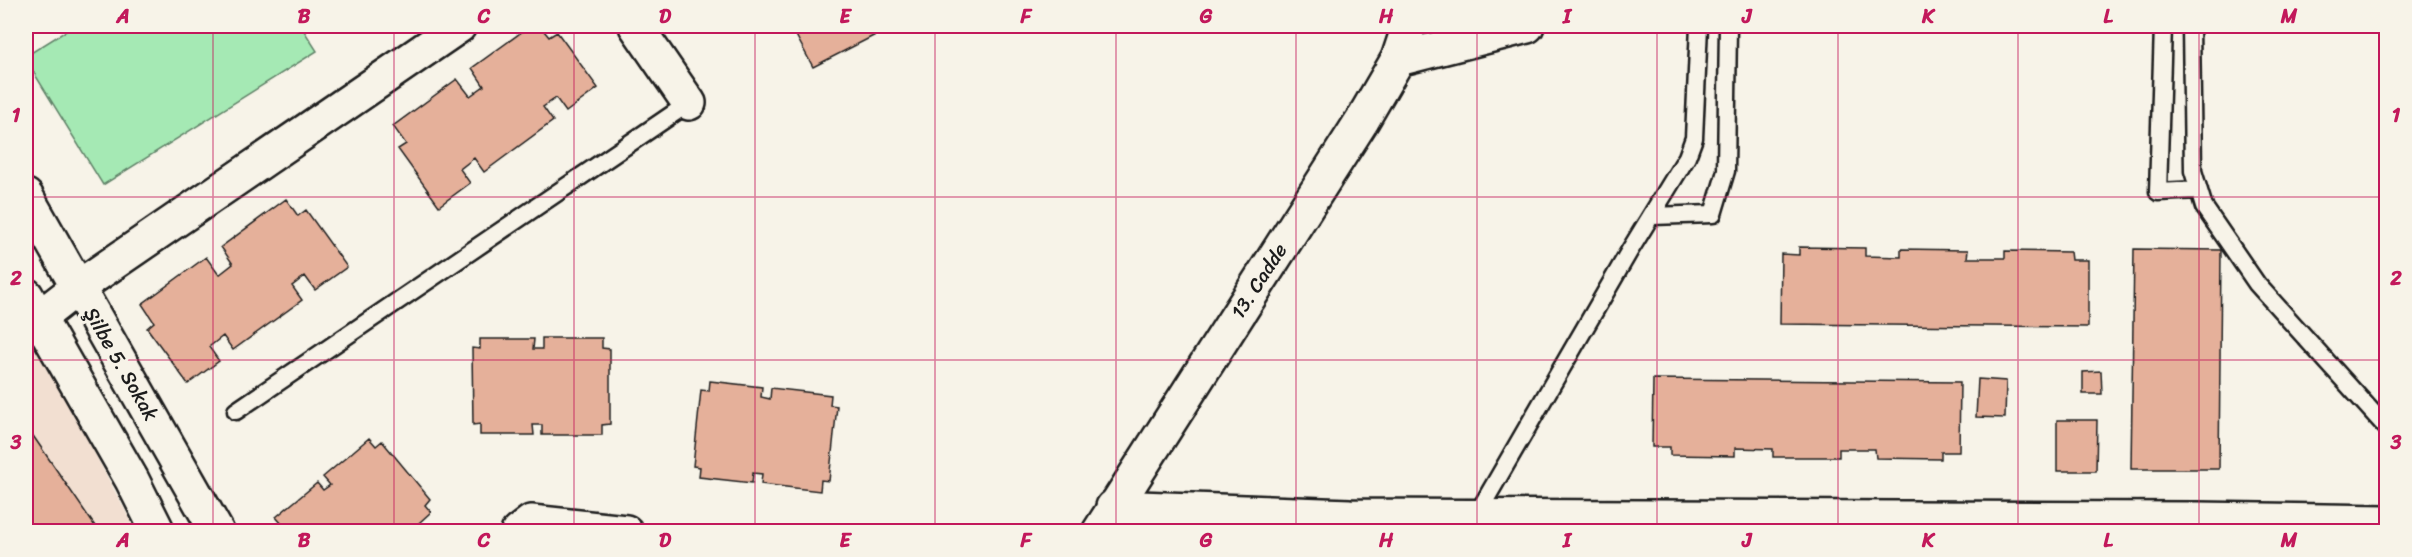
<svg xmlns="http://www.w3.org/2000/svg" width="2412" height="557" font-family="Sriracha,sans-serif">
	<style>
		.built { fill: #f2dfd1 }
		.green { fill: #a5e9b4; stroke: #608268; stroke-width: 1.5 }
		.building { fill: #e5b09a; stroke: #1c1c1c; stroke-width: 1.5 }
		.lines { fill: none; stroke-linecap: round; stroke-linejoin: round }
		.lane-casing { stroke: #1c1c1c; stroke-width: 21 }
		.street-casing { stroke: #1c1c1c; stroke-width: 38 }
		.secondary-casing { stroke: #1c1c1c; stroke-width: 38 }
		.path { stroke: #1c1c1c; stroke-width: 4; stroke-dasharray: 1.5 4.5; stroke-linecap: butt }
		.lane { stroke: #f7f3e8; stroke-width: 16 }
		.street { stroke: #f7f3e8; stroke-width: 33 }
		.secondary { stroke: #f7f3e8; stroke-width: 33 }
		.grid { fill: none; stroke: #c2185b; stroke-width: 1.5; stroke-opacity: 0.55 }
		.labels { text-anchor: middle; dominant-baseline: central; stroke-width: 6; stroke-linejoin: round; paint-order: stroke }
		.street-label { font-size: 20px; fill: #1c1c1c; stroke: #f7f3e8 }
		.neatline { fill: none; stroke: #c2185b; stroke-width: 2 }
		.grid-label { font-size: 20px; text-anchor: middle; font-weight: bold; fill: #c2185b }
	</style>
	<rect width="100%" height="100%" fill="#f7f3e8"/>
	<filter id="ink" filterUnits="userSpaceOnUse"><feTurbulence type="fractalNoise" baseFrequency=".0167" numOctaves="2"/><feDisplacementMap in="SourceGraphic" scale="12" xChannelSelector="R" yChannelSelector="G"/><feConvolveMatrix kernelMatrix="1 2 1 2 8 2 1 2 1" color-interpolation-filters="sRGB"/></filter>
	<g filter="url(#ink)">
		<path class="built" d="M37 345 136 531H26V353Z"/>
		<path class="green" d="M74 26H301L317 51 103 185 26 60V56Z"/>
		<path class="building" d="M530 26H540L549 37 557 32 598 88 566 112 556 98 543 107 553 121 484 172 474 158 460 169 470 183 439 206 398 149 406 144 393 126 457 79 470 96 484 86 472 68Z
			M791 26H893L813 67Z
			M286 199 298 216 306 210 347 267 315 290 305 276 292 286 302 300 233 350 223 336 209 347 219 361 188 384 147 328 154 322 142 304 206 257 219 275 233 264 221 247Z
			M1799 247 1865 248V256L1901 257V249L1968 250 1967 258H2005V251L2070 252 2071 260H2088V327L1780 324 1781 254 1799 255Z
			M2134 249 2221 250 2219 469H2131Z
			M542 338H602V348L610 349V424L602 425V435H542V425H533L534 435H480V424L473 425 472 348 480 349V339H534L533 349H542Z
			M2101 371 2102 394H2083V372Z
			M1653 379 1960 382 1959 452H1941V459L1876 458 1875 449H1839V457H1773V449L1735 448V456L1670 455V447H1652Z
			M1978 379 2006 381 2005 418 1976 417Z
			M710 381 762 387 761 397 770 399 771 388 831 395 830 405 837 406 829 481 821 480 820 491 761 484 762 474 753 473 752 483 699 477 700 467 693 466 701 390 709 391Z
			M2057 420H2097L2096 471H2057Z
			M27 427 99 532H26V428Z
			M369 438 376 446 382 441 430 499 425 505 431 512 409 532H278L277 530 282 524 276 517 317 483 323 490 330 485 323 477Z"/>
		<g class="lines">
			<defs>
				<path id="lane" d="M2163 26 2158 192 2199 190
					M2191 26 2193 171 2204 207 2257 284 2386 427
					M1652 216 1713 214 1726 171 1728 26
					M236 411 689 103
					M1476 516 1630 250 1687 157 1694 138 1699 26"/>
				<path id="street" d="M636 26 689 103
					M1398 59 1527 26
					M26 196 217 532
					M26 295 132 480 158 532
					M26 328 77 288 459 26
					M1113 507 1350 516 2198 519 2386 522
					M518 532 531 522 626 532"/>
				<path id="secondary" d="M1099 532 1363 119 1398 59 1409 26"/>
			</defs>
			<use href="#lane" class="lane-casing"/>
			<use href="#street" class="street-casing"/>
			<use href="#secondary" class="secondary-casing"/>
			<path class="path" d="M2373 26 2386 35"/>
			<use href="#lane" class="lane"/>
			<use href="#street" class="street"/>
			<use href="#secondary" class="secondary"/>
		</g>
	</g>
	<path class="grid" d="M213 26V532M394 26V532M574 26V532M755 26V532M935 26V532M1116 26V532M1296 26V532M1477 26V532M1657 26V532M1838 26V532M2018 26V532M2199 26V532M26 197H2386M26 360H2386"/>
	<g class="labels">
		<g class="street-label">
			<text transform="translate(1259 281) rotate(-57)">13. Cadde</text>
			<text transform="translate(121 364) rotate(60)">Şilbe 5. Sokak</text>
		</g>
	</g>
	<rect width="2412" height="557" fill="none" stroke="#f7f3e8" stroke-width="66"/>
	<rect x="33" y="33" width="2346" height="491" class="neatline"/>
	<g class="grid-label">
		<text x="123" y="23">A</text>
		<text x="304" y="23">B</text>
		<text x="484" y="23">C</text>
		<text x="665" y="23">D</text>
		<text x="845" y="23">E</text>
		<text x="1026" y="23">F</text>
		<text x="1206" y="23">G</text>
		<text x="1386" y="23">H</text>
		<text x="1567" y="23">I</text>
		<text x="1747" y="23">J</text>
		<text x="1928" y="23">K</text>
		<text x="2108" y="23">L</text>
		<text x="2289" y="23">M</text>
		<text x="16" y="122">1</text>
		<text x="2396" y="122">1</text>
		<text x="16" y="285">2</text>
		<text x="2396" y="285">2</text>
		<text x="16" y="449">3</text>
		<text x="2396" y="449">3</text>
		<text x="123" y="547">A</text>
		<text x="304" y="547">B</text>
		<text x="484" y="547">C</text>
		<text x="665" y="547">D</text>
		<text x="845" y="547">E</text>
		<text x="1026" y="547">F</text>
		<text x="1206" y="547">G</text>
		<text x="1386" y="547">H</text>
		<text x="1567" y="547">I</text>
		<text x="1747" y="547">J</text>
		<text x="1928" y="547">K</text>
		<text x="2108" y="547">L</text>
		<text x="2289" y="547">M</text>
	</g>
</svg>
